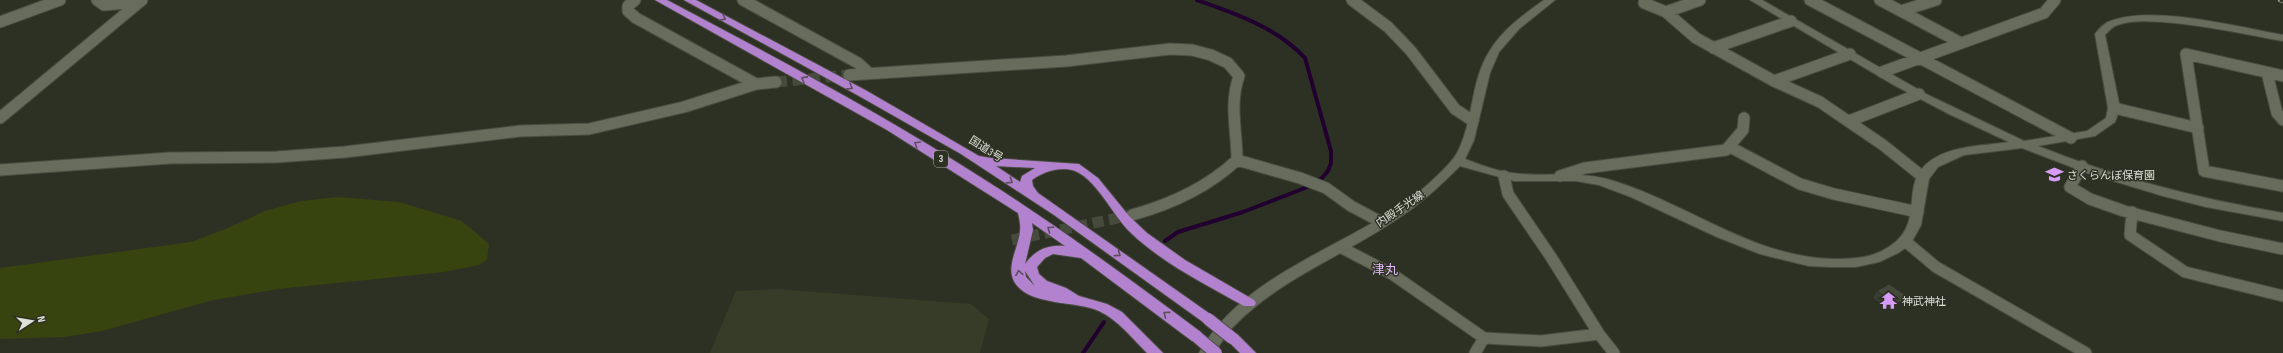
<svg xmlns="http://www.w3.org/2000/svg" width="2283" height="353" font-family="'Sofia Sans Condensed','Noto Sans JP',sans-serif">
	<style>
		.built { fill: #363c27 }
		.green { fill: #374410 }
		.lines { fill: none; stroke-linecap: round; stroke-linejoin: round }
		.stream { stroke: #210030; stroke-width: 4 }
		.street-tunnel { stroke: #474b3e; stroke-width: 11; stroke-dasharray: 11 5.5; stroke-linecap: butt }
		.street-casing { stroke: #494d41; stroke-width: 13 }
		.secondary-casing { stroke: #494d41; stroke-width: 2 }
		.highway-casing { stroke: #494d41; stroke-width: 2 }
		.street { stroke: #676c5c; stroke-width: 11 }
		.secondary { fill: #676c5c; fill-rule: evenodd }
		.highway { fill: #b382ce; fill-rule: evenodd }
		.rail-casing { stroke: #8c9085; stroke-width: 4.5 }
		.rail { stroke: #2d3123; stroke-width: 3; stroke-dasharray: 9; stroke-linecap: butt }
		.highway-bridge-casing { stroke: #494d41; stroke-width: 14; stroke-linecap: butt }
		.highway-bridge { stroke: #b382ce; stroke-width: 12 }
		.wall { fill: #3a3e31 }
		.shaded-wall { fill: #2f3228 }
		.building { fill: #434839; stroke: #2f3228 }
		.oneway { stroke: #5c4d5f }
		.labels { text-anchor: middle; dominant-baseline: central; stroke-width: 3; stroke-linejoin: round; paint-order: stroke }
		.shield { fill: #2d3123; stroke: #a8aca1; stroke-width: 1 }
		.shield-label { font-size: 10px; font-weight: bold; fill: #dde0d7 }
		.street-label { font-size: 11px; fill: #dde0d7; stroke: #2d3123 }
		.poi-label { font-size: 11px; fill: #dde0d7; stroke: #2d3123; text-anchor: start }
		.quarter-label { font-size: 13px; fill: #e5bbfd; stroke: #2d3123 }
	</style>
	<rect width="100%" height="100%" fill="#2d3123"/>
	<path class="built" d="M778 289 971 304 989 319 980 353H710L736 291Z"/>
	<path class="green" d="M338 197 399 202 462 221 489 244 487 260 479 265 444 272 278 289 213 300 102 331 64 337 0 339V268L191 242 228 228 265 211 301 201Z"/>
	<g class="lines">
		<path class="stream" d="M1165 241 1178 232 1243 212 1305 188 1322 178 1328 171 1331 163V151L1305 58C1276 27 1236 14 1197 0
			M1083 353 1104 322"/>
		<path class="street-tunnel" d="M776 82 849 75
			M1012 240 1132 215"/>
		<defs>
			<path id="street" d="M97 0 104 5 139 2
				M635 0 628 6V11L636 18 756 84
				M743 0 858 63 869 73
				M1352 0 1388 27 1411 51 1455 109 1473 121
				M1810 0 2071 138
				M1880 0 1961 43
				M1644 3 1666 12 1696 38 1774 81 1820 102 1883 145 1923 177
				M1901 11 1936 0
				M1666 12 1700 0
				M0 22 60 0
				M1713 48 1791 21
				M1882 72 2044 13 2055 0
				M2267 73 2277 113 2283 120
				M849 75 1066 61 1170 49 1192 50 1211 55 1228 63 1239 76C1229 105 1237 131 1237 160 1207 188 1172 204 1132 215
				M2283 76 2186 54 2204 171 2283 186
				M1774 81 1850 54
				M2114 108 2198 128
				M0 118 142 0
				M1849 121 1919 94
				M1730 147 1800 184 1834 194 1918 212
				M1237 160 1300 178 1326 188 1351 206 1381 222
				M2082 166 2070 187 2090 199 2124 211 2220 236 2283 249
				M0 170 170 158 277 157 345 152 520 131 589 129 684 107 756 84 776 82
				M1504 176 1508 194 1551 257 1599 334 1614 353
				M1560 176 1585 168 1726 150 1743 130 1744 118
				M2132 212 2130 235 2185 272 2283 296
				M1905 241 1936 267 2086 353
				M1340 247 1392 274 1484 338 1541 341 1599 334
				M1475 353 1484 338"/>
			<path id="secondary" d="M1544 0H1555L1519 29 1499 52 1490 73 1474 140 1465 159C1483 166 1502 173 1522 174 1551 176 1578 172 1607 179 1686 201 1752 259 1837 259 1852 259 1867 258 1880 252 1932 227 1895 187 1930 161 1952 145 1984 146 2009 142L1949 114 1892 84 1750 0H1762L1928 95 2024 141 2087 131 2106 118 2108 108 2095 34C2098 30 2104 24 2108 22 2150 4 2238 27 2283 35V41C2248 35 2143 11 2115 26 2111 28 2108 32 2105 35L2120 108 2115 122 2095 136 2038 146C2117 178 2199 199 2283 213V221L2206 207 2163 196 2087 173 2022 148 1964 155 1938 167 1929 179 1921 225 1910 245 1898 253 1879 262 1856 267H1832L1809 266 1760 254 1717 237 1631 197 1599 185 1576 181H1514L1460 166C1442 184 1424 201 1403 215 1348 254 1284 276 1236 324 1227 332 1221 344 1214 353H1199C1236 287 1312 258 1374 222 1392 211 1411 200 1426 186 1437 176 1450 165 1457 153 1474 121 1470 82 1489 52 1502 30 1523 15 1544 0Z"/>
			<path id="highway" d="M655 0H667C775 57 882 114 985 180 1059 227 1131 280 1202 333L1204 337 1202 341H1192L1081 258 1053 254 1045 258 1037 267 1039 274 1047 281 1066 288 1079 296 1107 304 1122 312 1163 353H1147C1132 338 1118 320 1099 311 1075 300 1025 307 1013 279 1007 264 1019 246 1020 231 1021 225 1019 218 1018 213L887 130ZM1032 223 1065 246C1048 244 1035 250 1025 264L1033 230ZM1025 271 1035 286 1026 277Z
				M684 0H696L867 91 979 156 991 158 1079 164 1098 178 1129 216 1147 233 1185 260 1254 300 1256 303 1254 306H1244C1205 284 1162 263 1130 232 1113 216 1095 176 1072 170 1058 167 1043 172 1032 180L1033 186 1038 193 1213 316 1215 319 1213 322H1203L1054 215 961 154 859 96ZM996 166 1035 168 1022 176 1020 182Z
				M1232 333 1237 334 1256 353H1240L1225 338 1227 334Z"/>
		</defs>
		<use href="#street" class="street-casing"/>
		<use href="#secondary" class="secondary-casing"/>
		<use href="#highway" class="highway-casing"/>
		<use href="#street" class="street"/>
		<use href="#secondary" class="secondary"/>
		<use href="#highway" class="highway"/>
		<defs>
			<path id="rail" d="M2280 0 2283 1"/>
		</defs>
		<use href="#rail" class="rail-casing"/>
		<use href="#rail" class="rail"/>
		<defs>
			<path id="highway-bridge" d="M1208 319 1232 338
				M1197 337 1216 353"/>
		</defs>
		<use href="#highway-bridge" class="highway-bridge-casing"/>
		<use href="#highway-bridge" class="highway-bridge"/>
	</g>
	<path class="wall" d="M1877 291 1908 297 1905 303 1892 311 1873 298Z"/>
	<path class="shaded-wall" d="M1908 297 1905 303 1892 311 1896 304Z"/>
	<path class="building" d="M1889 284 1908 297 1896 304 1877 291Z"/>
	<defs><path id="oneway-chevron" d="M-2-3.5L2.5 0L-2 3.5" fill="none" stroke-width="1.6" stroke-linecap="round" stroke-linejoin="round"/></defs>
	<g class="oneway">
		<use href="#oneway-chevron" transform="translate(723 18) rotate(28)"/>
		<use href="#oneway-chevron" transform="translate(804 79) rotate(-151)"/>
		<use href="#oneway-chevron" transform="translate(850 87) rotate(29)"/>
		<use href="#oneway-chevron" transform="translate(917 144) rotate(-149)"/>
		<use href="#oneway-chevron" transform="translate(1010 181) rotate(33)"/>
		<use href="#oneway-chevron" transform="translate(1050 229) rotate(-145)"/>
		<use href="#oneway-chevron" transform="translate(1118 254) rotate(36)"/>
		<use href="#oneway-chevron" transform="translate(1019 273) rotate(-99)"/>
		<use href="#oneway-chevron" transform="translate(1166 314) rotate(-143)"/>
	</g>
	<defs>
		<symbol id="school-bare" viewBox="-9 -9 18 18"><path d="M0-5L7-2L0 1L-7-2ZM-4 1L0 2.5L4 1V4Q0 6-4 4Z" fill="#d79bf9" stroke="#2d3123" stroke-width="2.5" paint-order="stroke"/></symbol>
		<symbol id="temple-bare" viewBox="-9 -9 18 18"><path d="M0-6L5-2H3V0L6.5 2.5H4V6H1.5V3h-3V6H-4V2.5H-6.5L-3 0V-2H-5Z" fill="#d79bf9" stroke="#2d3123" stroke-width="2.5" paint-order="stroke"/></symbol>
	</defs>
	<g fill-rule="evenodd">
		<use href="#school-bare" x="2042" y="162" width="25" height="25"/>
		<use href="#temple-bare" x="1876" y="288" width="25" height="25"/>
	</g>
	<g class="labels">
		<rect class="shield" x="934" y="151" width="14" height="16" rx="3"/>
		<g class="shield-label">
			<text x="941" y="159">3</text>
		</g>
		<g class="street-label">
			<text transform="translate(986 149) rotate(32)">国道3号</text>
			<text transform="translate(1400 209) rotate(-34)">内殿手光線</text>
		</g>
		<g class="poi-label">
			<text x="2067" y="175">さくらんぼ保育園</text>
			<text x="1902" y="301">神武神社</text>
		</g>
		<g class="quarter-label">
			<text x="1385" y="270">津丸</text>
		</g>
	</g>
	<g transform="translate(32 321) rotate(78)" stroke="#2d3123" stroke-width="3" paint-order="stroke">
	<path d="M0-3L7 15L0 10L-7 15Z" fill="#dde0d7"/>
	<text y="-6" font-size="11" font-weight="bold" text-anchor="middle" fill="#dde0d7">N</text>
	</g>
</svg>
